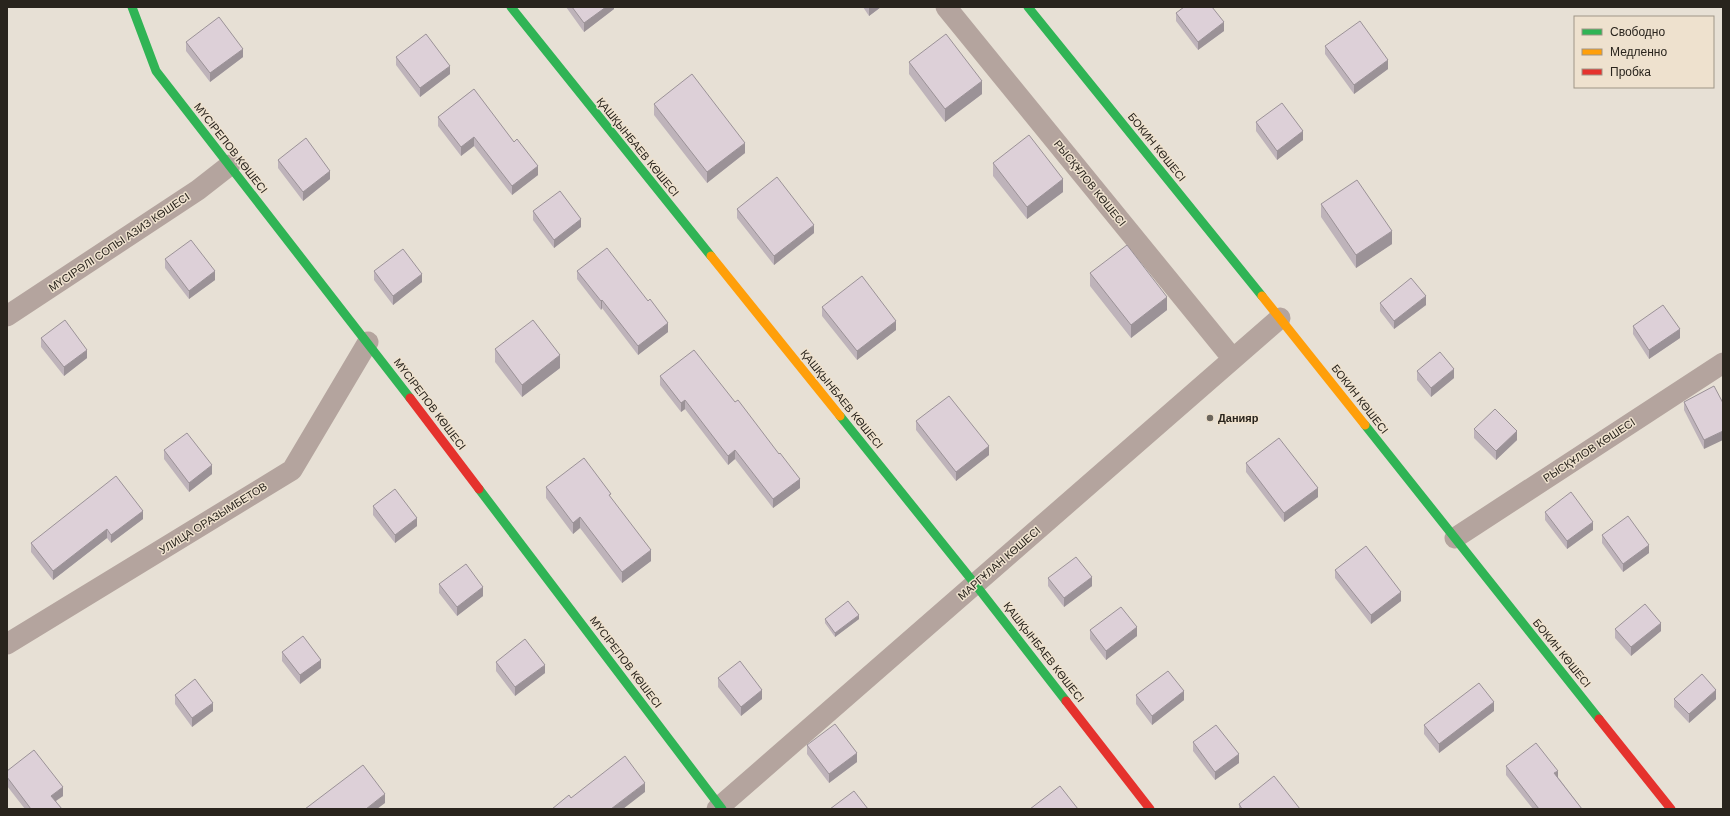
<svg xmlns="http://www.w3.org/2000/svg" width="1730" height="816" font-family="Helvetica,sans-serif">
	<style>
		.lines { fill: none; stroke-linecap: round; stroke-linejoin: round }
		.street { stroke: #b4a49e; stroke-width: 21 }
		.fast { stroke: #30b455; stroke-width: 9 }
		.slow { stroke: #ff9f0a; stroke-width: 9 }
		.jam { stroke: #e5322d; stroke-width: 9 }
		.wall { fill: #beb3ba }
		.shaded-wall { fill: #9b9297 }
		.building { fill: #ddd0d8; stroke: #9b9297 }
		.poi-dot { fill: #6c665d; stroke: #eee1ce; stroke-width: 1.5 }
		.labels { text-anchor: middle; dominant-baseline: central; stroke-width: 3; stroke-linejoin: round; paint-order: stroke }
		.street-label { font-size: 11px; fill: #29241d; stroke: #eee1ce }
		.poi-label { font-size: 11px; font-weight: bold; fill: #29241d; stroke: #eee1ce; text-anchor: start }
	</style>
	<rect width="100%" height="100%" fill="#e7e0d5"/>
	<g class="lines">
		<path class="street" d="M946 7 1233 359
			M7 316 198 190 230 165
			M1455 538 1723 363
			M7 644 292 470 368 342
			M717 809 1280 318"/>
		<path class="fast" d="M132 7 156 71 410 398
			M511 7 711 256
			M1028 7 1262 296
			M840 416 975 584 1066 701
			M1365 425 1599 719
			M479 489 722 809"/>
		<path class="slow" d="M711 256 840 416
			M1262 296 1365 425"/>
		<path class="jam" d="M410 398 479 489
			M1066 701 1150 809
			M1599 719 1671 809"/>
	</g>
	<path class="wall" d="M566 7H614V9L584 32Z
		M863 7H881L869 16Z
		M1176 13 1224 31 1198 50 1176 21Z
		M186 42 243 57 210 82 186 51Z
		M1325 46 1388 69 1354 94 1325 54Z
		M396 57 450 74 420 97 396 65Z
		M909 62 982 94 945 122 909 74Z
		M474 89 538 175 512 195 474 146 461 156 438 126V117Z
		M654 104 745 153 707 183 654 115Z
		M1256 122 1303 140 1277 160 1256 131Z
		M278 160 330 179 303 201 278 168Z
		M993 163 1063 192 1027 219 993 176Z
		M1321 204 1392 244 1356 268 1321 217Z
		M737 209 814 233 774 265 737 218Z
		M533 211 581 227 554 248 533 220Z
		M165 259 215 280 189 299 165 268Z
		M374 271 422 282 393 305 374 280Z
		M577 271 668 332 638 355 602 308 601 310 577 279Z
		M1090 273 1167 310 1131 338 1090 286Z
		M1380 303 1426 305 1394 329 1380 311Z
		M822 307 896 330 857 360 822 316Z
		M1633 326 1680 338 1649 359 1633 334Z
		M41 338 87 358 64 376 41 347Z
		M495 349 560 368 522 397 495 362Z
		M1417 371 1454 378 1431 397 1417 380Z
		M660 376 800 488 773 508 735 459 728 465 685 409 681 412 660 385Z
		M1714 386 1704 449 1684 410V402Z
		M916 421 989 455 956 481 916 430Z
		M1474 429 1517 440 1496 460 1474 438Z
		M164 450 212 474 189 492 164 459Z
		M1246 463 1318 497 1284 522 1246 472Z
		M546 487 611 498 651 561 622 583 580 528 573 534 546 498Z
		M373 506 417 526 395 543 373 515Z
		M1545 512 1593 530 1567 549 1545 520Z
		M143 519 111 543 107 538 53 580 31 552V543Z
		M1602 535 1649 553 1623 572 1602 543Z
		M1335 570 1401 601 1371 624 1335 578Z
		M1048 578 1092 586 1064 607 1048 586Z
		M439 584 483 596 457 616 439 593Z
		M825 619H859L835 637 825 623Z
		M1615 629 1661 631 1631 656 1615 638Z
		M1090 630 1137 636 1106 660 1090 639Z
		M282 652 321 668 300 684 282 661Z
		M496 662 545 673 515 696 496 671Z
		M718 678 762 699 741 716 718 687Z
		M175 695 213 711 192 727 175 704Z
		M1136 695 1184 700 1152 725 1136 704Z
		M1674 699H1716L1689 723 1674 707Z
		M1494 711 1439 753 1424 734V725Z
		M1193 742 1239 763 1215 780 1193 751Z
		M807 745 857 762 829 783 807 754Z
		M1506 766 1558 777 1582 809H1533L1506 775Z
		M7 771 63 796 56 801 62 809H25L7 786Z
		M1239 804 1300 809H1239Z"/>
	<path class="shaded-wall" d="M606 7H614V9L584 32V23Z
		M869 7H881L869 16Z
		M1224 22V31L1198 50V42Z
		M243 49V57L210 82V73Z
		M1388 60V69L1354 94V85Z
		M450 66V74L420 97V88Z
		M982 81V94L945 122V109Z
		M1303 131V140L1277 160V151Z
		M474 137V146L461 156V147Z
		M745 143V153L707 183V172Z
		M538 166V175L512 195V186Z
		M330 171V179L303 201V192Z
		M1063 179V192L1027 219V207Z
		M581 219V227L554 248V240Z
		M814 225V233L774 265V256Z
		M1392 231V244L1356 268V255Z
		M215 271V280L189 299V291Z
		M422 274V282L393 305V296Z
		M1426 296V305L1394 329V321Z
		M1167 297V310L1131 338V325Z
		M602 300V308L601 310V301Z
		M896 321V330L857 360V351Z
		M668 323V332L638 355V346Z
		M1680 329V338L1649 359V350Z
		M87 350V358L64 376V367Z
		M560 355V368L522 397V385Z
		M1454 369V378L1431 397V388Z
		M685 400V409L681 412V403Z
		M1517 431V440L1496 460V451Z
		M1723 431V440L1704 449V440Z
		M989 446V455L956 481V472Z
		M735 450V459L728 465V456Z
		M212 465V474L189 492V483Z
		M800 479V488L773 508V499Z
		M1318 488V497L1284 522V513Z
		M143 511V519L111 543V535Z
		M580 517V528L573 534V523Z
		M417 518V526L395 543V535Z
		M1593 522V530L1567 549V541Z
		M107 529V538L53 580V571Z
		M1649 545V553L1623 572V564Z
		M651 550V561L622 583V572Z
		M1092 577V586L1064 607V598Z
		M483 587V596L457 616V607Z
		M1401 592V601L1371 624V615Z
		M859 615V619L835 637V633Z
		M1661 623V631L1631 656V647Z
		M1137 627V636L1106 660V651Z
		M321 660V668L300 684V675Z
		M545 665V673L515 696V687Z
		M762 690V699L741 716V707Z
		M1716 690V699L1689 723V714Z
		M1184 691V700L1152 725V716Z
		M1494 702V711L1439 753V744Z
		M213 703V711L192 727V718Z
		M857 753V762L829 783V774Z
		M1239 754V763L1215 780V772Z
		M1558 771V779L1554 773Z
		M645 783V792L623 809H611Z
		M63 787V796L51 804V796Z
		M385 794V803L377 809H366Z"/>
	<path class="building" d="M572 7H606L584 23Z
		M1184 7H1212L1224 22 1198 42 1176 13Z
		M219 17 243 49 210 73 186 42Z
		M1360 21 1388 60 1354 85 1325 46Z
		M426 34 450 66 420 88 396 57Z
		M946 34 982 81 945 109 909 62Z
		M692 74 745 143 707 172 654 104Z
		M474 89 514 142 517 139 538 166 512 186 474 137 461 147 438 117Z
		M1282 103 1303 131 1277 151 1256 122Z
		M1029 135 1063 179 1027 207 993 163Z
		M306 138 330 171 303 192 278 160Z
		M777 177 814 225 774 256 737 209Z
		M1357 180 1392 231 1356 255 1321 204Z
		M560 191 581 219 554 240 533 211Z
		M191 240 215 271 189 291 165 259Z
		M1127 245 1167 297 1131 325 1090 273Z
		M607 248 648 301 650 299 668 323 638 346 602 300 601 301 577 271Z
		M403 249 422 274 393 296 374 271Z
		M862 276 896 321 857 351 822 307Z
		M1411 278 1426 296 1394 321 1380 303Z
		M1663 305 1680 329 1649 350 1633 326Z
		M65 320 87 350 64 367 41 338Z
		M533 320 560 355 522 385 495 349Z
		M694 350 735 402 738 400 779 454 780 453 800 479 773 499 735 450 728 456 685 400 681 403 660 376Z
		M1440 352 1454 369 1431 388 1417 371Z
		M1714 386 1723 403V431L1704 440 1684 402Z
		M949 396 989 446 956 472 916 421Z
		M1495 409 1517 431 1496 451 1474 429Z
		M187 433 212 465 189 483 164 450Z
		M1279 438 1318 488 1284 513 1246 463Z
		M584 458 611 494 609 495 651 550 622 572 580 517 573 523 546 487Z
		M116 476 143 511 111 535 107 529 53 571 31 543Z
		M395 489 417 518 395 535 373 506Z
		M1571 492 1593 522 1567 541 1545 512Z
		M1628 516 1649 545 1623 564 1602 535Z
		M1366 546 1401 592 1371 615 1335 570Z
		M1076 557 1092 577 1064 598 1048 578Z
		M466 564 483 587 457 607 439 584Z
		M848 601 859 615 835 633 825 619Z
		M1645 604 1661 623 1631 647 1615 629Z
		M1121 607 1137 627 1106 651 1090 630Z
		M303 636 321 660 300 675 282 652Z
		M525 639 545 665 515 687 496 662Z
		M740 661 762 690 741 707 718 678Z
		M1168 671 1184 691 1152 716 1136 695Z
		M1702 674 1716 690 1689 714 1674 699Z
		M195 679 213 703 192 718 175 695Z
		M1479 683 1494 702 1439 744 1424 725Z
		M835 724 857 753 829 774 807 745Z
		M1216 725 1239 754 1215 772 1193 742Z
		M1536 743 1558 771 1554 773 1582 809H1539L1506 766Z
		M34 750 63 787 51 796 62 809H31L7 777V771Z
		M625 756 645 783 611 809H552L569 795 571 798Z
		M363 765 385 794 366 809H305Z
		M1274 776 1300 809H1242L1239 804Z
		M1060 786 1078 809H1030Z
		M854 791 868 809H830Z"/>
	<circle class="poi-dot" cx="1210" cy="418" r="4"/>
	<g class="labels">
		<g class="street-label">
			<text transform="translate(638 147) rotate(51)">ҚАШҚЫНБАЕВ КӨШЕСІ</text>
			<text transform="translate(1157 147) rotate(51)">БОКИН КӨШЕСІ</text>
			<text transform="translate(231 148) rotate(52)">МҮСІРЕПОВ КӨШЕСІ</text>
			<text transform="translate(1090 183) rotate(51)">РЫСҚҰЛОВ КӨШЕСІ</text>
			<text transform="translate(119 242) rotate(-34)">МҮСІРӘЛІ СОПЫ АЗИЗ КӨШЕСІ</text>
			<text transform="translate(842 399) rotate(51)">ҚАШҚЫНБАЕВ КӨШЕСІ</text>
			<text transform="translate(1360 399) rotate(52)">БОКИН КӨШЕСІ</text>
			<text transform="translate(430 404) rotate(53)">МҮСІРЕПОВ КӨШЕСІ</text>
			<text transform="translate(1589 450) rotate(-33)">РЫСҚҰЛОВ КӨШЕСІ</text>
			<text transform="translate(213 518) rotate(-32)">УЛИЦА ОРАЗЫМБЕТОВ</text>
			<text transform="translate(999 563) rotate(-41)">МАРГҰЛАН КӨШЕСІ</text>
			<text transform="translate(1044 652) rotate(52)">ҚАШҚЫНБАЕВ КӨШЕСІ</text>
			<text transform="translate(1562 653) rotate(51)">БОКИН КӨШЕСІ</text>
			<text transform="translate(626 662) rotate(53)">МҮСІРЕПОВ КӨШЕСІ</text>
		</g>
		<g class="poi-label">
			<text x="1218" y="418">Данияр</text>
		</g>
	</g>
	<rect width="1730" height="816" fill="none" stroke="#29241d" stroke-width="16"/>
	<rect x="1574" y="16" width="140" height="72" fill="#eee1ce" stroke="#9f9587"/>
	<rect x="1582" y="29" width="20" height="6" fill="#30b455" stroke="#9f9587"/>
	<text x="1610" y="36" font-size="12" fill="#29241d">Свободно</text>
	<rect x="1582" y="49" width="20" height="6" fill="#ff9f0a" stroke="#9f9587"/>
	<text x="1610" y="56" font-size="12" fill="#29241d">Медленно</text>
	<rect x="1582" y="69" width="20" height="6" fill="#e5322d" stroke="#9f9587"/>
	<text x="1610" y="76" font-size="12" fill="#29241d">Пробка</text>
</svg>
